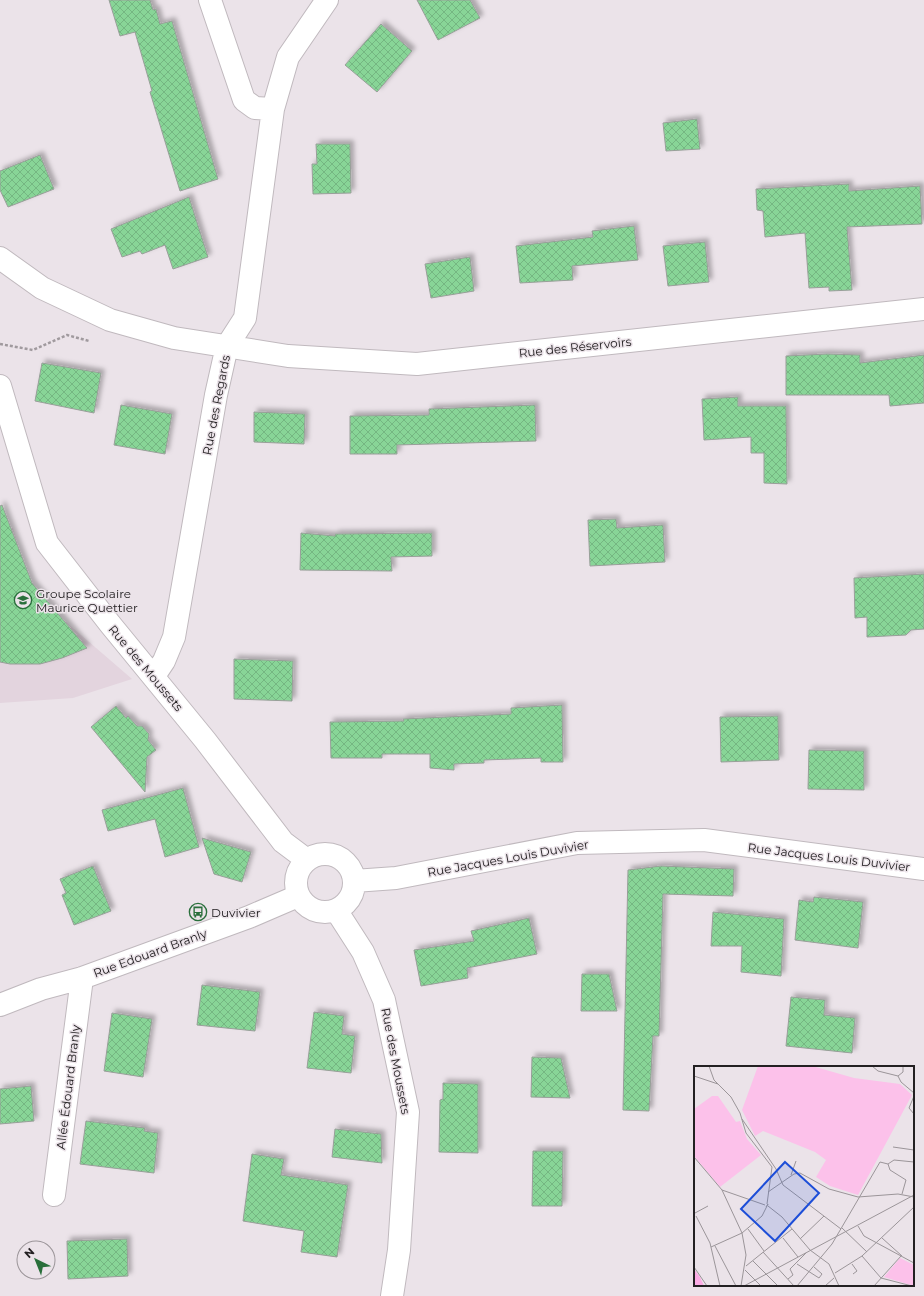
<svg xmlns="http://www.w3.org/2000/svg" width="924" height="1296" font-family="Montserrat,sans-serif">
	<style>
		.built { fill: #e3d4de }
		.building { fill: url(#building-cross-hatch); stroke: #989f99; filter: url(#shadow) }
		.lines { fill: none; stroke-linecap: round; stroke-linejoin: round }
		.minor-casing { stroke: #c0b9be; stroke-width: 24 }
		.path { stroke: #a09a9e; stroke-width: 2.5; stroke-dasharray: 3 2; stroke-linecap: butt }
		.minor { stroke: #fff; stroke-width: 22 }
		.labels { text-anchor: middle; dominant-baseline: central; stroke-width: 3; stroke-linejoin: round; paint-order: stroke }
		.street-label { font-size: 12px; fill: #232022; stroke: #ebe3e9 }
		.poi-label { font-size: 12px; fill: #232022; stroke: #ebe3e9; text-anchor: start }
		.inset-road { fill: none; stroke: #9b9599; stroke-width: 1 }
		.view { fill: #1d4ed8; fill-opacity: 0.15; stroke: #1d4ed8; stroke-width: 2 }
		.inset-edge { fill: none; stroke: #232022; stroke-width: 2 }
	</style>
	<defs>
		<pattern id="building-cross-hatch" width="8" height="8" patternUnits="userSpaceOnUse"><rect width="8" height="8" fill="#88d597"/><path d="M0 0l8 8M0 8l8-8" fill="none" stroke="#75b782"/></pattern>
		<filter id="shadow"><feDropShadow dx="3.5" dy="-3.5" stdDeviation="2" flood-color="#0004"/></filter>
	</defs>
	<rect width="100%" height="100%" fill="#ebe3e9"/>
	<path class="built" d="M0 525 1 529 13 528 19 550 32 583 59 616 132 679 73 698 0 703Z"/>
	<path class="building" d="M109 0H150L153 10 156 9 160 24 172 21 218 179 180 191 150 92 152 91 135 32 120 36Z
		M417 0H470L480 18 438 40Z
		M381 24 412 51 377 92 345 65Z
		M697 119 700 149 666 151 663 123Z
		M316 144H350L351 193 313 194 312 164H317Z
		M40 155 54 189 8 207 0 190V171Z
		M849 184V191L920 186 922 224 847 227 852 290 829 291V287L809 288 805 233 765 237 763 211 757 210 756 189Z
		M189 197 208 257 173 269 165 245 142 254 140 251 122 257 111 229Z
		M634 226 638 260 572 266 573 280 520 283 516 246 593 237 592 231Z
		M705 242 709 282 668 286 663 246Z
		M470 257 474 291 431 298 425 264Z
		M827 354 860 355V363L924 355V403L890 406 889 395H786V356Z
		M42 363 101 373 94 413 35 401Z
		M738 397V406H786L787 484 764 483V453H751V437L704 440 702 399Z
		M121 405 172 414 165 454 114 445Z
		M535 405 536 441 397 445V454H350V416L429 415V409Z
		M254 412 305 414 304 444 254 442Z
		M2 505 32 583 87 648 62 658 40 664H10L0 662V506Z
		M616 519 617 528 663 525 665 562 590 566 588 520Z
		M301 533 335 536V534L432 533V556L391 557 392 571 300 570Z
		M924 574V629L911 630 906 635 867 637V617L855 618 854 578Z
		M234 659 293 661 292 701 234 699Z
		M562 705 563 762H541V758L484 760V763L454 764V770L430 768V754H382V758H331L330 722 404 721 403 719 511 714V708Z
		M116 706 126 718 128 716 137 726H142L149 734 148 740 156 750 147 757 145 792 91 727Z
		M778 716 779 760 721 762 720 717Z
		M809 750 864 751V790L808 789Z
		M183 788 199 847 165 857 155 819 108 831 102 810Z
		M202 838 251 852 242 882 214 874Z
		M93 866 111 911 74 925 62 895 66 893 60 879Z
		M661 866 734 869 733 896 663 894 659 1036H653L649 1111 623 1110 628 870Z
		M814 897 863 902 858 948 795 940 799 900 813 902Z
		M713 912 784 919 781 976 741 972 742 946H711Z
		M529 918 537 954 467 968 468 978 421 986 414 950 474 941 471 931Z
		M582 974H609L617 1011H581Z
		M202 985 260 992 255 1031 197 1025Z
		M791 997 825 1000 824 1015 855 1018 852 1053 786 1046Z
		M314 1012 344 1016 342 1034 355 1036 351 1073 307 1068Z
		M112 1013 152 1019 143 1077 104 1071Z
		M532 1057 561 1058 570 1098 531 1097Z
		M443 1083 478 1084V1153L439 1152 440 1100 443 1099Z
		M31 1086 34 1121 0 1124V1089Z
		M86 1121 145 1128 144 1131 158 1133 154 1173 80 1164Z
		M335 1129 381 1134 382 1163 332 1157Z
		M533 1151H563L562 1206H532Z
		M252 1154 284 1159 281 1175 348 1185 337 1257 301 1252 304 1231 243 1221Z
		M127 1239 128 1276 68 1279 67 1241Z"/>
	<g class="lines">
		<defs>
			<path id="minor" d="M210 0 244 100 255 108 273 109
				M0 258 42 288 110 320 174 338 288 356 417 364 924 309
				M0 386 47 543 110 624 205 740 283 842 307 860
				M154 676 164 661 174 637 216 395 227 346 245 318 273 109 288 57 327 0
				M296 883a29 29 0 1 1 58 0a29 29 0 1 1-58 0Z
				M354 881 396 878 577 843 704 840 924 869
				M336 910 363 952 384 1000 408 1112 399 1250 392 1296
				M0 1005 41 989 82 978 249 917 298 896
				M54 1195 82 978"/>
		</defs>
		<use href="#minor" class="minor-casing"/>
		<path class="path" d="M0 344 33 350 67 335 89 341"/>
		<use href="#minor" class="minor"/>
	</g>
	<defs>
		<symbol id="school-ring" viewBox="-11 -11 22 22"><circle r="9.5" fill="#ebe3e9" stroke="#296f3b" stroke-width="1.5"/><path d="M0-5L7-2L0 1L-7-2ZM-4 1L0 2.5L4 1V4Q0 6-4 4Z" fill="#296f3b"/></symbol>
		<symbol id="bus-ring" viewBox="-11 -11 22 22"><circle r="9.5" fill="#ebe3e9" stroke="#296f3b" stroke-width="1.5"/><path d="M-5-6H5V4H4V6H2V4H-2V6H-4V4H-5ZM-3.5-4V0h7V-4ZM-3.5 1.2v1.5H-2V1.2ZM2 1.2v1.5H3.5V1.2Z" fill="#296f3b"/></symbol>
	</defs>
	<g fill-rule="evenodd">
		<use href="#school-ring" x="13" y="590" width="20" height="20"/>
		<use href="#bus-ring" x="188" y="902" width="20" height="20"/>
	</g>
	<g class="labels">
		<g class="street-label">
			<text transform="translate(575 347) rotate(-6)">Rue des Réservoirs</text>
			<text transform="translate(216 405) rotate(-79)">Rue des Regards</text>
			<text transform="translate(146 668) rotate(50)">Rue des Moussets</text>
			<text transform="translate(829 857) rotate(7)">Rue Jacques Louis Duvivier</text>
			<text transform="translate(508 858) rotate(-10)">Rue Jacques Louis Duvivier</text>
			<text transform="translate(150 953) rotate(-20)">Rue Edouard Branly</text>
			<text transform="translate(396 1061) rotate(79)">Rue des Moussets</text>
			<text transform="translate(68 1087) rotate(-83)">Allée Édouard Branly</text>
		</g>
		<g class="poi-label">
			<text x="36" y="593">Groupe Scolaire<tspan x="36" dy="14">Maurice Quettier</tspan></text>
			<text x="211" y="912">Duvivier</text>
		</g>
	</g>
	<g transform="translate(694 1066)">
		<rect width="220" height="220" fill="#ebe3e9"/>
		<path d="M206 192 220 199V220L190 211Z" fill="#fcc1ea"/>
		<path d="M64 0H118L160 12 206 18 218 29 164 129 136 120 122 111 132 94 121 86 69 65 61 70 48 44ZM18 30H24L42 56 46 55 53 73 67 89 26 121 0 90V43Z" fill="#fcc1ea"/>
		<path d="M0 203 6 211 10 220H0Z" fill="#fcace5"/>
		<path class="inset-road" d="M15 0 20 14 37 31 46 47 52 67 78 101 73 138M178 0 184 5 204 10M0 10 24 18M204 10 207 16 220 27M204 10 209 6V0M220 30 215 42 220 48M48 53 82 103 89 119 147 163M199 81 220 84M0 91 28 124 48 167 52 189 47 220M97 109 102 95M28 124 71 139M74 126 100 108 106 107 135 123 164 131 204 128 220 131M208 128 212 114 196 104 194 98 200 94 220 96M74 140 88 151 116 184 135 198 145 220M1 147 14 140M2 150 16 177 26 220M164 160 170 170 220 197M148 162 173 186M54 163 70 185M89 172 104 191M188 172 208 190M106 173 130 150M21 180 42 220M17 181 48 167 68 150 74 138 72 141M69 186 100 220M168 190 187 212 218 220M59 195 84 220M103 198 125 212 128 208 120 201M158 198 163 205 159 208M52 200 98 163M0 201 13 220M51 204 67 220M141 207 168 190 220 141M94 213 99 209 96 203 112 187M50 220 220 129M103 220 138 178 186 96 194 98M131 220 140 212M180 220 207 190"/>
		<path class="view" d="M91 96 125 127 81 175 47 143Z"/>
		<rect width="220" height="220" class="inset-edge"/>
	</g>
	<g transform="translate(36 1260) rotate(317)"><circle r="19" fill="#ebe3e9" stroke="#9b9599"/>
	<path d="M0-3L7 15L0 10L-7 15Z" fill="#296f3b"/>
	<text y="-6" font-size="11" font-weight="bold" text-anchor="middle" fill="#232022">N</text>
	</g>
</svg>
